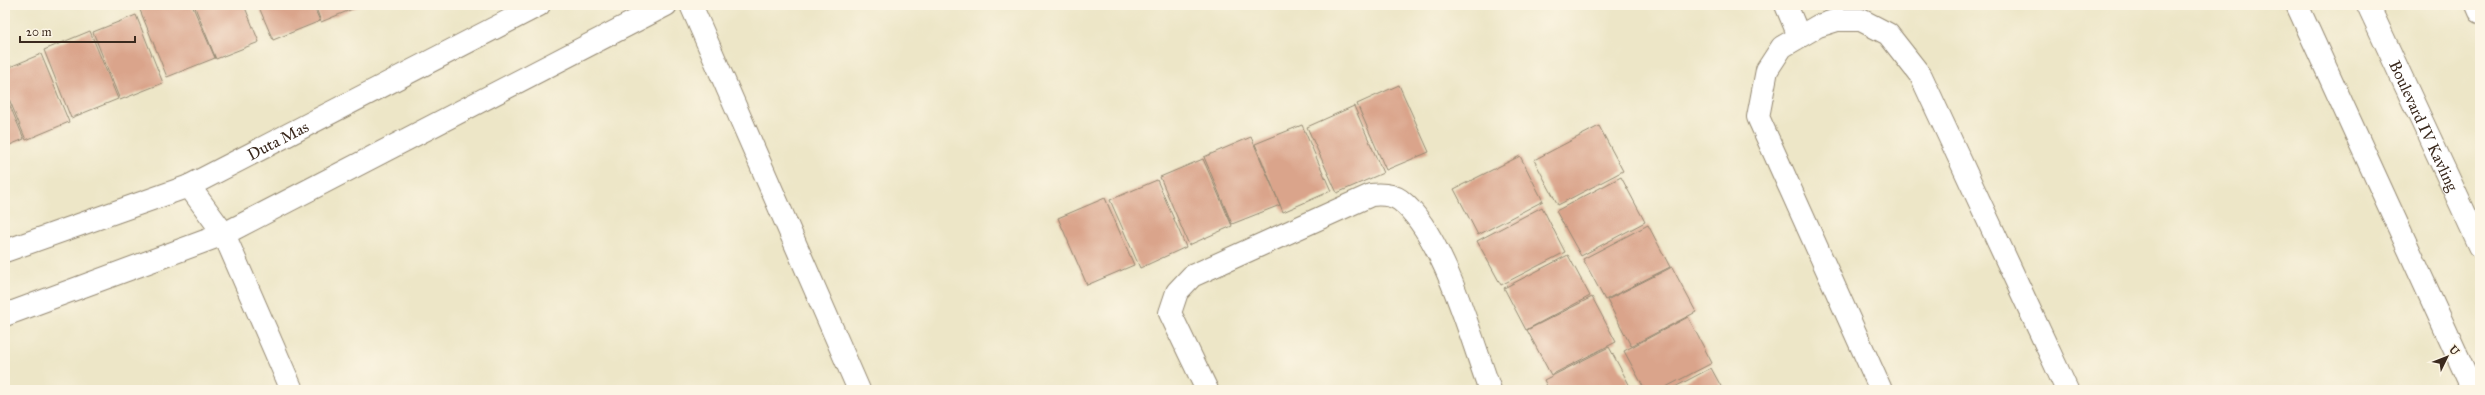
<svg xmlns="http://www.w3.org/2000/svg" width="2485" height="395" font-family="'IM FELL Great Primer',serif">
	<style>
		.building { fill: #daa48b }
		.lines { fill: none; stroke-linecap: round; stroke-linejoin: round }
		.minor-casing { stroke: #948872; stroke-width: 24 }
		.minor { stroke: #fff; stroke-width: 22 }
		.labels { text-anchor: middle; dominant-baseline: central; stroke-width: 3.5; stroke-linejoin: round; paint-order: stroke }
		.street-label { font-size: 16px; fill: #3b2a1e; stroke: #fcf5e5 }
	</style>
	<rect width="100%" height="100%" fill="#fcf5e5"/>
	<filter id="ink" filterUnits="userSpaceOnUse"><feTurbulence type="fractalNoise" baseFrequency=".025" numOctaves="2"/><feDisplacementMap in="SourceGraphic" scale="8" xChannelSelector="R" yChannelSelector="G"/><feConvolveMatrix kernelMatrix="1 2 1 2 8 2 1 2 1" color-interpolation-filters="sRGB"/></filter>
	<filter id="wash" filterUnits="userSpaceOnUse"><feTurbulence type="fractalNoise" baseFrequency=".012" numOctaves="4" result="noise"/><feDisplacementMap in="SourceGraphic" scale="16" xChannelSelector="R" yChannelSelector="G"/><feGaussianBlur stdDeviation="0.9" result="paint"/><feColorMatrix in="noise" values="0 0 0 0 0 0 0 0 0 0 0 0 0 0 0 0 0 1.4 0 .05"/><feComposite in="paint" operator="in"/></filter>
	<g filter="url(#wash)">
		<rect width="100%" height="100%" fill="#ede6c7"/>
		<g id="blocks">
			<path class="building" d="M152 5H192L215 58 167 77 140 10Z
				M194 5H244L259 42 216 59Z
				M258 5H313L320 21 273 40Z
				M315 5H362L321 22Z
				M136 15 163 83 120 100 93 32Z
				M90 31 118 99 71 118 44 50Z
				M41 54 69 122 26 140 5 89V69Z
				M1399 85 1429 152 1386 170 1357 104Z
				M5 94 24 139 5 147Z
				M1354 106 1383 173 1337 193 1307 127Z
				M1302 125 1331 191 1283 212 1255 144Z
				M1599 126 1623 171 1558 205 1534 160Z
				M1251 137 1280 205 1232 224 1204 157Z
				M1520 156 1543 201 1478 235 1454 189Z
				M1203 159 1232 226 1189 245 1160 177Z
				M1621 177 1645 222 1581 256 1556 211Z
				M1157 180 1186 247 1140 268 1110 200Z
				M1105 198 1134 265 1087 285 1058 218Z
				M1542 207 1565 252 1501 285 1477 241Z
				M1648 225 1670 267 1605 300 1583 259Z
				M1568 255 1590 296 1526 330 1504 288Z
				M1672 267 1696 312 1631 346 1607 300Z
				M1592 297 1616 342 1551 375 1527 330Z
				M1688 317 1712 363 1660 390H1645L1624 351Z
				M1609 347 1632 390H1549L1544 380Z
				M1711 368 1723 390H1669Z"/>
		</g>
	</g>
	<g filter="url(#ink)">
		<use href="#blocks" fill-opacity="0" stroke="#948872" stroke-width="1"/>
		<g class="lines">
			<defs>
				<g id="minor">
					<path d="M691 5 859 390"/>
					<path d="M1786 5 1799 36"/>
					<path d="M2297 5 2473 390"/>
					<path id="s1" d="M2368 5 2480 246"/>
					<path d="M2477 5 2480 12"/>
					<path d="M189 186 224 234 292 390"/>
					<path id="s2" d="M5 251 189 186 539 5"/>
					<path d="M5 315 224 234 666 5"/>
					<path d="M1207 390 1170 313 1177 292 1192 276 1371 195C1381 194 1391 194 1400 200 1443 233 1471 339 1490 390"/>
					<path d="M1881 390 1758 117 1767 70 1782 47 1818 26 1837 20H1861L1888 34 1921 76 2067 390"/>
				</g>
			</defs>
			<use href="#minor" class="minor-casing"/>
			<use href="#minor" class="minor"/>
		</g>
	</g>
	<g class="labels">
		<g class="street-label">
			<text stroke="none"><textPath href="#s1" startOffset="133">Boulevard IV Kavling</textPath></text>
			<text stroke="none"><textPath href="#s2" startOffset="295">Duta Mas</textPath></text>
		</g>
	</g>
	<rect width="2485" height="395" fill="none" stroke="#fcf5e5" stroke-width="20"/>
	<g transform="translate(2447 357) rotate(47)" stroke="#fcf5e5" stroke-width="3" paint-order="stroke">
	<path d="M0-3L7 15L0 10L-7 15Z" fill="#3b2a1e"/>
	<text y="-6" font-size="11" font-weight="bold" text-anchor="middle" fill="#3b2a1e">U</text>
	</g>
	<path d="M20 36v6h115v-6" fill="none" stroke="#3b2a1e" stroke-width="2"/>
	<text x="26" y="36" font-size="12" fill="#3b2a1e" stroke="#fcf5e5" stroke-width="3" paint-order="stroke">20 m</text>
</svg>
